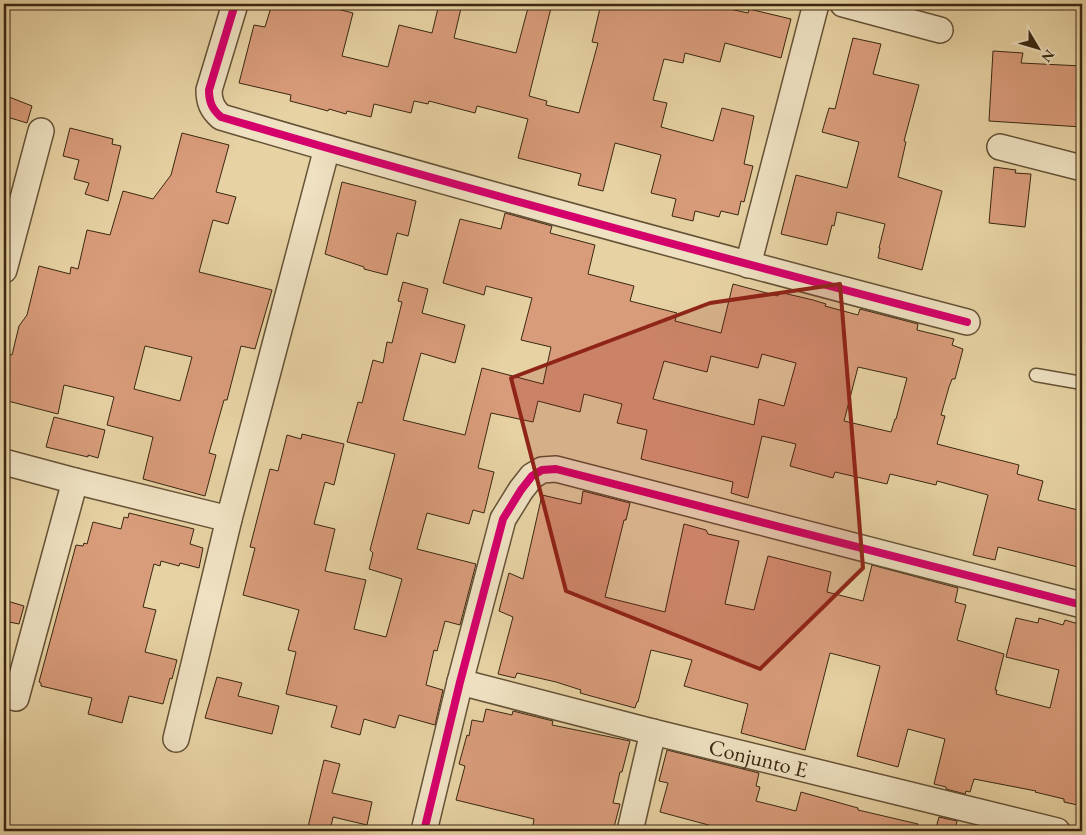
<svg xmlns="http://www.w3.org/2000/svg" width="1086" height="835" font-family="'EB Garamond',serif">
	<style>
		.building { fill: #d99c7a; stroke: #3a2712; fill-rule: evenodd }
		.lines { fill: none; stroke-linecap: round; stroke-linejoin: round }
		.service-casing { stroke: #655236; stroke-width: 15 }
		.minor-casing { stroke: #655236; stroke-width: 28 }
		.service { stroke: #efe2c3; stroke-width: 12 }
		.minor { stroke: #efe2c3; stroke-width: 25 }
		.cycleway-casing { stroke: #efe2c3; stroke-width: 11 }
		.cycleway { stroke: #d6006c; stroke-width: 8 }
		.marked { fill: #8f2418; fill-opacity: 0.2; stroke: #8f2418; stroke-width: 4; stroke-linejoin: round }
		.labels { text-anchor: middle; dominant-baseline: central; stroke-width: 5; stroke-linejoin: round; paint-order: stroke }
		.street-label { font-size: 22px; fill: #3a2712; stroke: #efe2c3 }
	</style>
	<rect width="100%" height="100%" fill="#e7d2a3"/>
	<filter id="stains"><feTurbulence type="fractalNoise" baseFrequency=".004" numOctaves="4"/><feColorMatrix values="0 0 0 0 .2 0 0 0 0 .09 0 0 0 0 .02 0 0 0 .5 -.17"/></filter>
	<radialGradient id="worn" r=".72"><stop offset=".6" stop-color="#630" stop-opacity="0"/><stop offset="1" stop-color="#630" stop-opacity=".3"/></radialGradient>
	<path class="building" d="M272 4H318L353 13 342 56 388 67 399 25 432 33 439 4H462L454 38 516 53 529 4H552L529 96 547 101 546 105 579 113 598 43 592 42 601 4H707L748 13 749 9 791 19 781 58 725 43 720 62 685 53 683 63 664 59 653 100 667 103 661 127 713 141 722 108 754 116 744 164 753 166 744 202 741 201 738 215 721 211 719 217 695 211 693 221 672 216 676 199 651 193 661 155 615 143 603 191 578 185 581 174 518 158 528 119 477 106 475 113 429 101 428 104 414 101 411 113 374 104 371 117 347 111 346 114 329 109 328 111 317 108 290 101 291 95 239 83 254 25 265 27Z
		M853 38 881 44 873 74 919 85 904 141 906 142 898 177 942 191 922 270 878 258 880 248H879L885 224 837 212 834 226 832 225 827 245 781 234 796 175 847 188 859 142 822 132 829 108 835 109Z
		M993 51 1023 53 1021 63 1082 66V127L989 121Z
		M4 95 32 106 27 123 4 116Z
		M70 128 113 139 112 144 121 146 108 201 85 194 89 183 74 179 79 160 63 156Z
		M182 133 229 145 216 192 236 197 228 224 213 220 199 272 272 290 255 349 241 346 227 400H224L209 453 216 455 205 496 143 479 153 437 107 425 114 397 64 385 58 414 4 400V371L8 354 12 355 19 326 27 315 39 266 70 274 71 267 78 269 87 230 110 235 123 191 153 199 171 175ZM145 346 192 357 180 401 134 389Z
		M994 167 1016 170 1015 173 1031 174 1025 227 989 223Z
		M342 182 416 201 408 236 397 233 387 275 364 269V267L325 254Z
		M505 213 552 226 550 233 595 245 588 274 634 286 630 301 677 313 675 321 721 333 733 284 778 296 779 292 813 300 826 304 825 306 858 315 860 309 918 324 917 330 954 339 952 345 963 349 955 379H952L949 387 941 415 945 416 937 444 1019 465 1017 474 1043 481 1038 500 1082 511V568L998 547 995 560 973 555 988 495 937 481 936 485 890 474 887 484 835 472 833 478 790 466 796 444 762 436 748 498 731 493 733 482 641 459 647 430 617 423 622 404 584 394 580 412 538 401 533 422 491 413 478 468 494 472 484 513 473 510 469 524 427 513 417 549 476 564 460 625 445 621 437 651 434 650 426 685 443 690 435 725 399 715 395 728 364 719 360 735 331 727 337 706 286 694 296 652 288 650 299 610 243 595 255 548 250 547 270 469 278 471 287 435 301 439 302 434 344 444 334 485 325 482 314 524 335 529 325 571 366 580 354 629 386 637 402 579 369 569 373 553 370 550 395 454 347 442 358 402 362 403 373 360 383 363 387 342 392 343 402 302 398 301 403 282 428 289 422 313 465 325 455 363 421 353 403 420 465 435 482 368 543 384 551 347 521 340 532 298 486 286 484 295 443 283 460 219 501 229ZM762 354 796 363 784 406 759 399 754 425 653 399 664 361 707 372 711 356 758 368ZM858 367 907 378 896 419H895L891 432 844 421Z
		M54 417 105 430 98 458 88 455V457L46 447Z
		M583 491 630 503 626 520H624L605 597 665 612 684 524 706 530 708 534 739 541 725 604 754 610 768 556 831 572 827 592 863 601 872 565 958 588 955 602 966 605 957 640 1004 654 995 690H997L996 694 1050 708 1059 670 1006 657 1016 618 1038 623 1039 618 1063 625 1065 620 1082 625V806L1064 802V799L1035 792 1036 791 974 779 970 792 966 791 965 794 946 789V787L934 784 945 739 908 729 898 767 857 756 880 666 830 653 805 750 741 733 748 704 684 686 692 660 651 650 638 702H637L635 708 580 693 581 690 556 682 517 673 515 678 498 674 513 617 499 611 509 573 523 579 542 495 581 504Z
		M129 513 194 529 190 544 203 548 199 568 180 563 179 566 161 561 160 566 154 564 143 607 156 610 145 652 177 660 172 679 170 678 163 704 129 696 122 723 88 714 92 698 41 686V683L39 682 76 545 83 546 84 543 87 544 93 522 121 529 124 517 128 518Z
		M4 600 24 606 19 624 4 621Z
		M217 677 242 683 238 696 279 706 272 734 205 718Z
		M486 709 512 715 513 711 553 721 552 725 630 741 622 772H620L613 803 620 804 613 831H532L534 819 456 800 465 766 459 764 467 735 469 736 472 720 483 722Z
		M667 750 759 773 756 786 760 787 756 801 796 811 801 792 858 808V810L918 824 917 831H716V827L660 812 668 783 659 781Z
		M324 760 340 764 332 793 372 802 367 825 333 817 330 831H307Z
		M939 817 957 821 955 831H935Z"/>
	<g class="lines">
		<defs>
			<path id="service" d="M1036 375 1082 383"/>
			<g id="minor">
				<path d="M235 4 209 90C209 102 212 109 221 117 468 190 718 257 967 322"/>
				<path d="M843 4 940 30"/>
				<path d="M1000 147 1082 168"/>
				<path d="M748 265 816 4"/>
				<path d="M4 270 41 131"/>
				<path d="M4 462 75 481 229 519"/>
				<path id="s1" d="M460 682 653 732 1057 831"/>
				<path d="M16 698 75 481"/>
				<path d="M176 739 229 519 327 148"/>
				<path d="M424 831 460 682 503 519 521 490 532 476 542 470 556 469 1082 605"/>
				<path d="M630 831 653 732"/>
			</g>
		</defs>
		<use href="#service" class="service-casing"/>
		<use href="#minor" class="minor-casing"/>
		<use href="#service" class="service"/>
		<use href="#minor" class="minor"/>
		<defs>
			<path id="cycleway" d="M235 4 209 90C209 102 212 109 221 117 468 190 718 257 967 322
				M424 831 460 682 503 519 521 490 532 476 542 470 556 469 1082 605"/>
		</defs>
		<use href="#cycleway" class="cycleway-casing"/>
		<use href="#cycleway" class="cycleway"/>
	</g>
	<path class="marked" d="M840 284 863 568 760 669 566 591 511 378 710 303Z"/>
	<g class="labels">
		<g class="street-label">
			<text stroke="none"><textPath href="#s1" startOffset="308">Conjunto E</textPath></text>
		</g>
	</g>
	<rect width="1086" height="835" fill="none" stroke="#e7d2a3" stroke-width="20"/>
	<rect x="5" y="5" width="1076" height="825" fill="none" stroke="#3a2712" stroke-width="2.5"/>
	<rect x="10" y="10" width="1066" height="815" fill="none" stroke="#3a2712"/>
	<g transform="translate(1038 48) rotate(128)" stroke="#efe2c3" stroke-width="4" paint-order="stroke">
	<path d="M0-4L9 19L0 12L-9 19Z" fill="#3a2712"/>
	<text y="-8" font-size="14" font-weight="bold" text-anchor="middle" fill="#3a2712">N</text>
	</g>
	<rect width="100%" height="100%" filter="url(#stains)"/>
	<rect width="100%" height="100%" fill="url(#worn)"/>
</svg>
